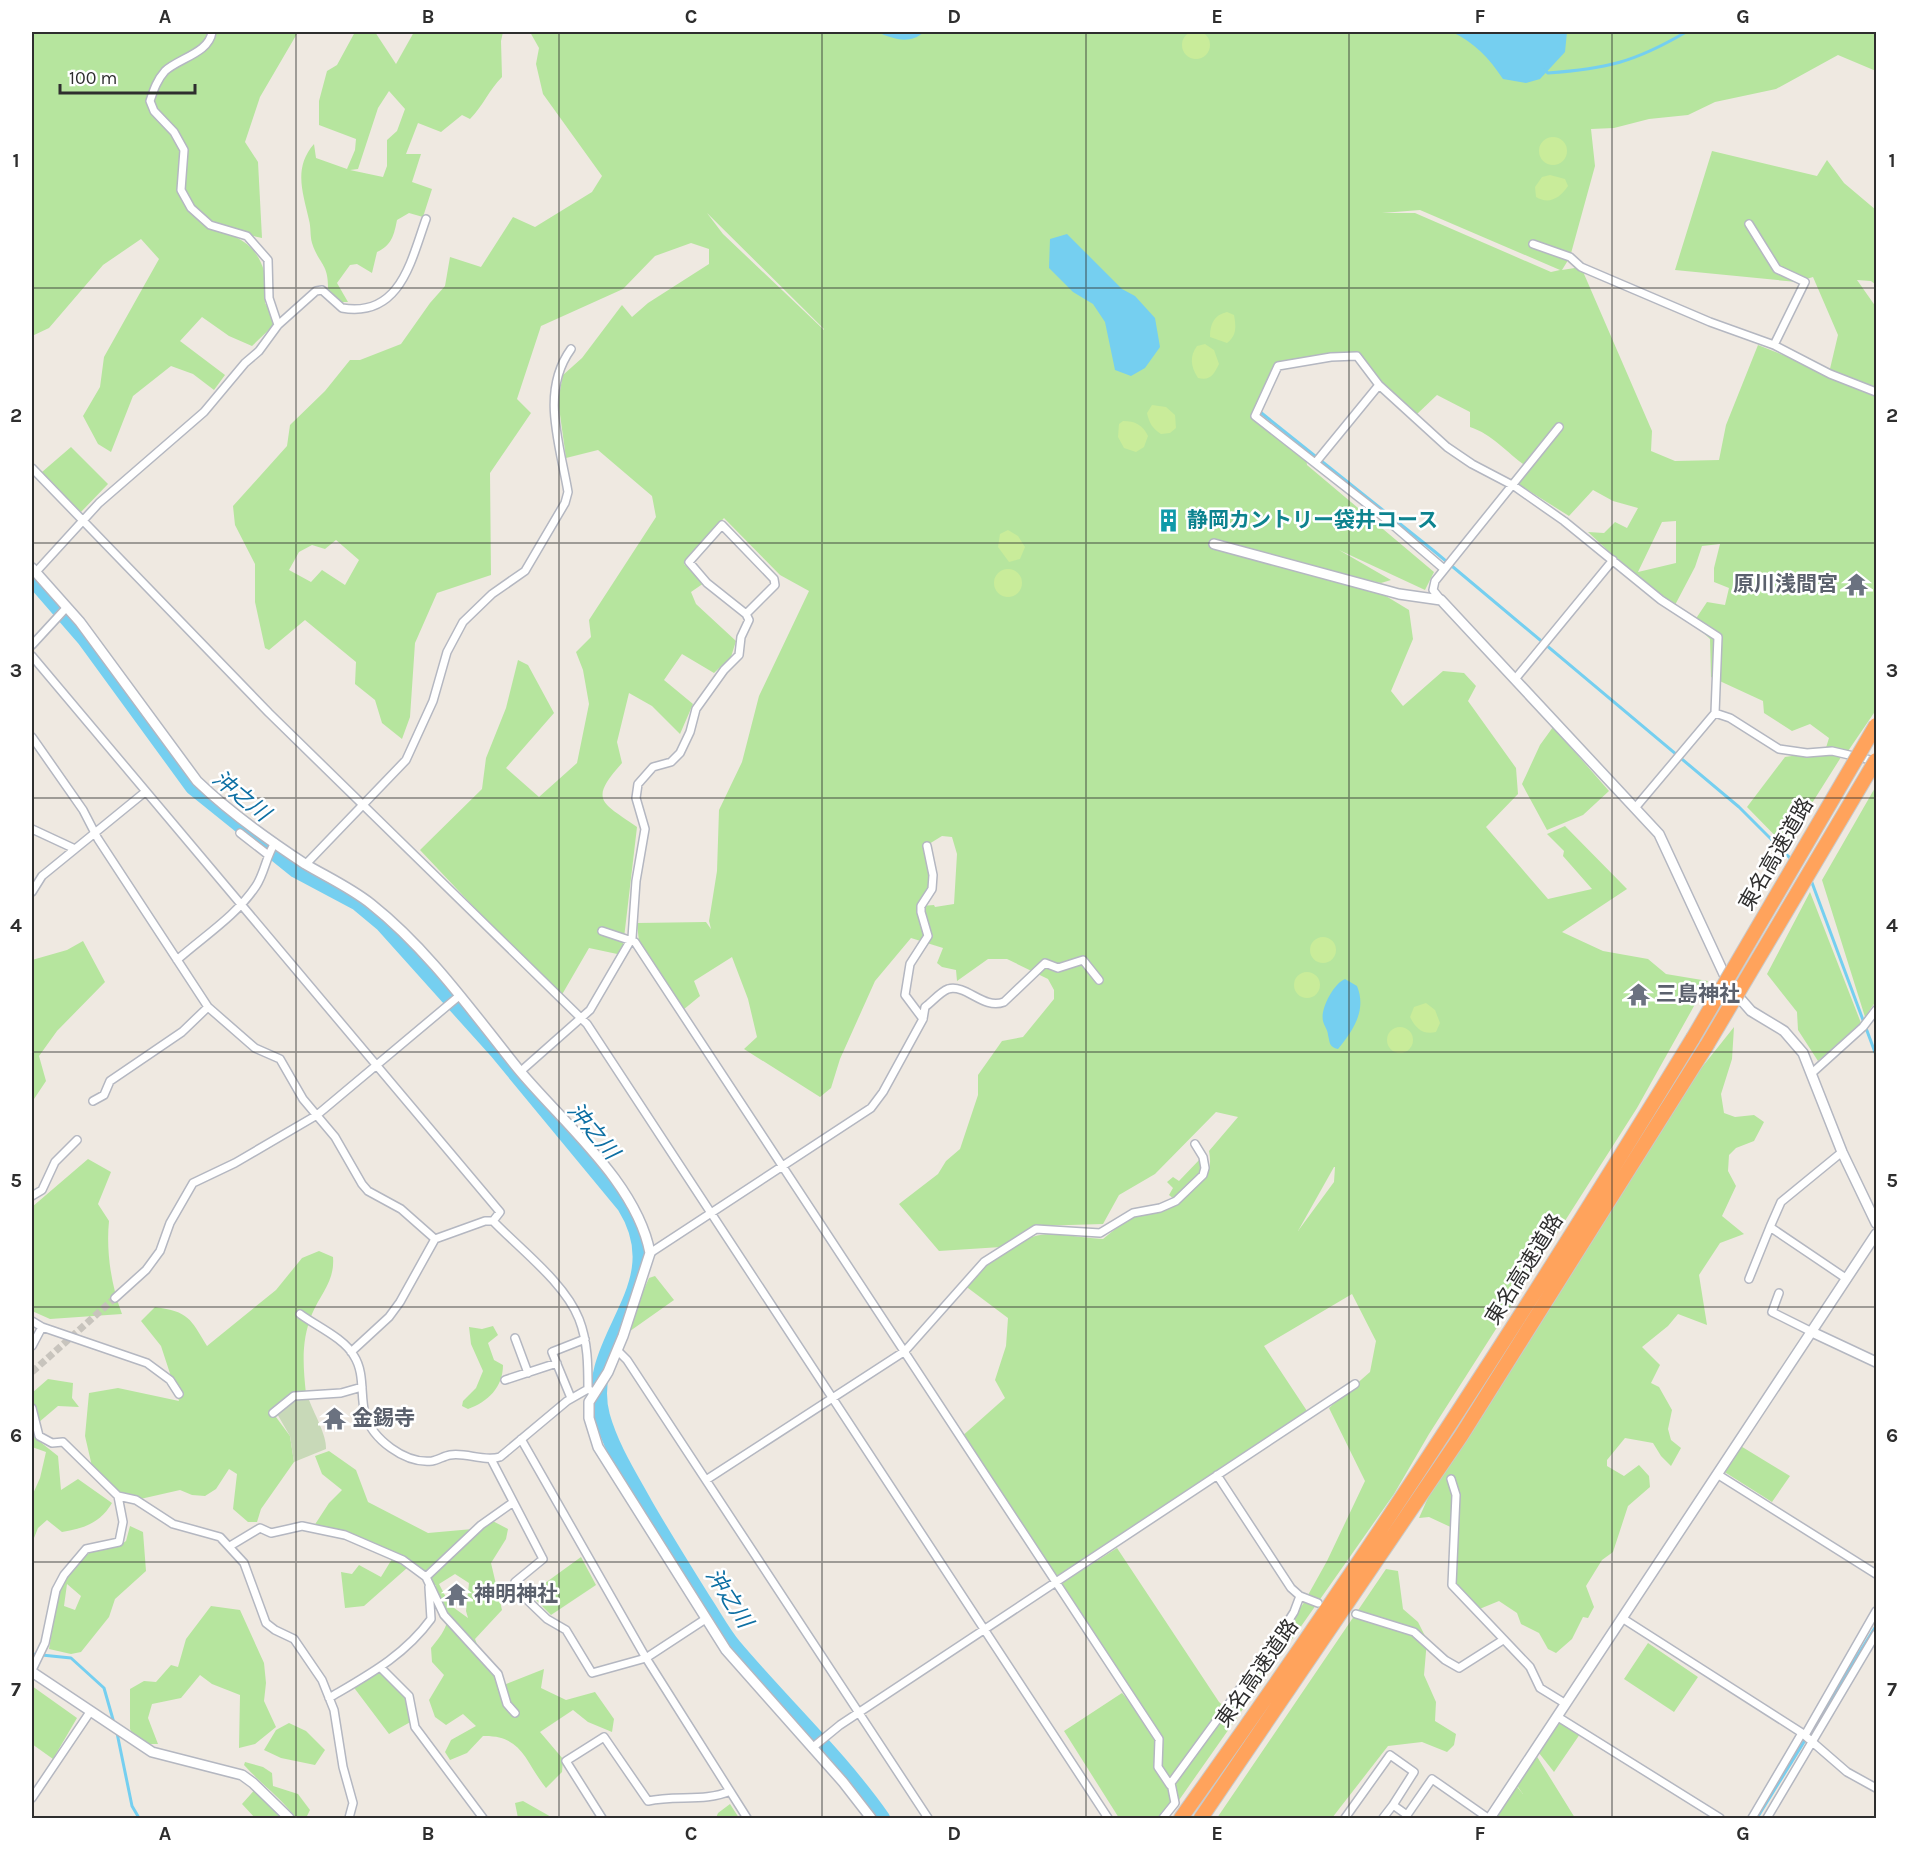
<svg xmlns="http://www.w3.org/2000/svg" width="1908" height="1850" font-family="Karla,'Noto Sans JP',sans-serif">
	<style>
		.green { fill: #b6e59e; fill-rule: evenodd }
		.cemetery { fill: #c8d9b8 }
		.pitch { fill: #c9ec9a }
		.water { fill: #75cff0 }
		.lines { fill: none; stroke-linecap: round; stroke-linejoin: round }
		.stream { stroke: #75cff0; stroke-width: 3 }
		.river { stroke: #75cff0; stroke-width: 16 }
		.minor-tunnel { stroke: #c8c4bd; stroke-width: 7; stroke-dasharray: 7 3.5; stroke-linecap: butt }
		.minor-casing { stroke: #b4b7c1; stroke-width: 10 }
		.tertiary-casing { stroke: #b4b7c1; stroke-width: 12 }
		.motorway-casing { stroke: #c9c9c9; stroke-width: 16 }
		.minor { stroke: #fff; stroke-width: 7 }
		.tertiary { stroke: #fff; stroke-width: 9 }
		.motorway { stroke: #ffa35c; stroke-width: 14 }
		.motorway-bridge-casing { stroke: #c9c9c9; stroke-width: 16; stroke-linecap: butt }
		.motorway-bridge { stroke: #ffa35c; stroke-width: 14 }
		.grid { fill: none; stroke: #2e2e2e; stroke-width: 1.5; stroke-opacity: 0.55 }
		.labels { text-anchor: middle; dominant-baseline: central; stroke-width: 5; stroke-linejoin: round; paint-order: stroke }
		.culture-label { font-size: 21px; font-weight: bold; fill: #0d838f; stroke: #fff; text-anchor: start }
		.worship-label { font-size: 21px; font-weight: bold; fill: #5b616d; stroke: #fff; text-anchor: start }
		.street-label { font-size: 21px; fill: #2e2e2e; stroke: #fff }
		.water-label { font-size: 22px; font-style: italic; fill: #0d6fa3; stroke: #fff }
		.neatline { fill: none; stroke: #2e2e2e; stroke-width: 2 }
		.grid-label { font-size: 20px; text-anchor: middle; font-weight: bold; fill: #2e2e2e }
	</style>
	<rect width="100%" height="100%" fill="#efe9e1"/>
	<path class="green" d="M32 32H298L260 97 245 142 258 162 262 238 223 229C230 235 237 237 244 242 263 255 270 281 265 303L277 322 252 346 229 336 202 317 180 341 225 375 214 390 193 374 171 366 133 396 111 452 98 444 83 416 100 387 104 357 159 259 141 239 103 265 49 328 32 336Z
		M355 32H375L396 64 414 32H503L501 41 502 77C489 90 483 106 470 119L462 115 441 132 418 123 406 154H421L412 182 432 189 423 217 409 213 397 220C394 235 392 245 377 252L372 273 357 264 350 265 337 283 348 302H338L328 291C329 263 319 265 312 243 310 236 311 227 309 220 303 193 293 168 314 144L316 158 347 169 355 150 356 139 319 125V101L327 71 337 65ZM389 91 405 109 397 131 387 140V166L383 177 350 170 358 169 378 108Z
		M530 32H1876V71L1838 55 1776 89 1715 102 1688 115 1649 119 1614 128 1591 129 1595 166 1570 257 1562 270 1581 267 1652 431 1651 451 1675 461 1719 460 1726 425 1758 345 1829 373 1838 335 1813 277 1797 282 1675 270 1712 151 1817 176 1827 160 1844 183 1876 210V285L1871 281 1857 280 1876 307V710L1846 754H1843L1785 846 1747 807 1785 757 1825 751 1829 738 1810 724 1792 731 1764 713 1763 701 1711 677 1710 639 1693 623 1707 602 1725 605 1729 588 1714 582V568L1720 544 1702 546 1695 567 1675 605 1661 600 1588 532 1604 533 1615 522 1627 528 1638 508 1613 501 1593 490 1569 516 1515 482 1526 466C1507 453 1492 434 1470 427V412L1437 395 1416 415 1379 385 1357 353 1278 366 1255 416 1306 458 1307 465 1434 572 1425 590 1339 550 1391 580 1381 583 1340 574 1366 584 1409 610 1413 639 1391 691 1403 706 1443 671 1464 673 1476 686 1468 701 1516 768 1518 794 1486 827 1548 899 1592 889 1563 856 1564 851 1547 834 1565 826 1627 889 1562 932 1603 951 1648 959 1666 974 1708 981 1637 1108 1429 1434 1394 1494 1177 1803 1174 1784 1303 1604 1327 1561 1365 1481 1329 1408 1370 1372 1376 1341 1352 1294 1264 1346 1307 1411 1057 1581 960 1438 1005 1398 995 1380 1006 1346 1008 1318 964 1285C987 1264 1019 1233 1052 1234 1069 1235 1086 1238 1103 1239L1130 1217 1174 1199 1169 1195 1173 1188 1167 1182 1173 1177 1179 1181 1201 1158V1173L1196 1185C1209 1174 1212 1168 1209 1151L1238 1117 1216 1112 1155 1174 1119 1195 1103 1224 1035 1226 1001 1247 939 1251 899 1204 938 1174 946 1161 960 1149 978 1095V1075L1002 1041 1023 1037 1054 999V990L1048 979 1007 959H988L957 981 956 970 942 967 937 963 943 948 911 938 875 981 840 1059 831 1088 820 1097 744 1049 757 1037 748 999 732 957 694 981 700 996 683 1010 639 942 637 923 706 922 711 929 709 921 717 871 719 810 742 762 759 696 809 591 780 575 724 518 684 564 704 583 691 592 696 604 736 641 731 657 714 673 682 654 664 680 693 704 680 734 652 706 629 693 617 742 622 763C588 801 602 802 637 827L622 955 589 948 560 998 420 850 482 789 486 758 506 708 518 660 528 665 554 713 506 768 539 797 577 763 589 704 583 670 576 652 591 637 589 620 656 517 652 496 598 450 566 458 558 400 563 375 582 358 622 305 632 317 648 303 709 264V249L691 243 655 256 623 289 541 326 517 399 531 413 490 473 491 575 437 593 415 643 410 717 402 739 382 723 375 700 355 684 356 662 305 620 269 650 265 648 255 602V564L235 525 233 506 287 446 290 425 325 391 350 360H360L401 344 430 303 445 286 450 257 481 267 513 217 535 227 592 192 602 176 543 94 536 64 539 48ZM1420 210 1560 270 1551 272 1415 213H1382ZM707 213 824 329V330L723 234ZM1676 521V563L1638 572 1662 522ZM336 540 359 560 345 585 322 570 311 582 289 570 299 552 312 545 325 549ZM942 836 952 837 957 854 954 904 935 907 934 905 921 906 933 880 929 844ZM1335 1167 1334 1182 1298 1231 1334 1167Z
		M71 447 108 484 81 512 42 472Z
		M1553 727 1609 791 1583 815 1547 830 1522 784 1540 745Z
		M1876 786V1001L1865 1017 1822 880Z
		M1810 892 1861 1023 1818 1061 1798 1030 1797 1012 1767 974Z
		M83 941 105 982 57 1031 39 1056 46 1081 32 1102V960L67 950Z
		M1734 1027 1732 1059 1721 1094 1724 1113 1735 1117 1754 1115 1764 1122 1754 1141 1736 1148 1729 1155 1728 1171 1736 1186 1722 1216 1744 1234 1720 1243 1699 1275 1707 1325 1678 1314 1668 1326 1642 1347 1660 1365 1651 1383 1659 1387 1672 1410 1668 1429 1671 1440 1681 1448 1671 1466 1661 1456 1653 1443 1625 1438 1607 1460V1466L1624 1476 1639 1465 1649 1476 1650 1487 1628 1506 1613 1552 1602 1560 1586 1586 1594 1607 1588 1618 1583 1617 1572 1639 1556 1653 1548 1649 1539 1633 1521 1624 1517 1613 1499 1601 1477 1610C1470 1604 1461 1596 1456 1589 1449 1576 1457 1546 1457 1530L1429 1517 1419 1518 1435 1482 1695 1076Z
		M88 1159 111 1172 98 1204 109 1221C106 1251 111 1285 122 1314L50 1319 32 1311V1207Z
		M319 1251 333 1257C335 1281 321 1293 312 1314 301 1341 303 1365 306 1394L289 1396 273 1413 290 1436 294 1462 261 1509 257 1522H248L233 1509 237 1474 229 1469 216 1489 205 1496 192 1495 180 1490 136 1500 118 1496 94 1475 85 1436 89 1393 118 1388 179 1401 161 1346 141 1321 155 1307C189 1312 190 1318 207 1346L276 1290 302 1258Z
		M655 1276 674 1300 623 1336 649 1278Z
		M493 1326 498 1335 488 1343 494 1360 503 1365C503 1387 488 1402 468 1409L462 1406 463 1401 476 1388 483 1371 471 1344 469 1327 482 1329Z
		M48 1379 73 1383 72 1398 79 1407 58 1406 32 1428 39 1441 58 1456 61 1490 78 1479 112 1503C100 1523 85 1528 62 1532L47 1520 38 1528 32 1543V1496L40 1478 46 1452 32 1447V1393Z
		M1739 1445 1790 1476 1772 1502 1723 1471Z
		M329 1451 356 1470 368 1502 428 1533 484 1528 487 1518 508 1529 506 1539 491 1563 502 1610 475 1639 482 1657 497 1673 501 1686 544 1669 541 1688 566 1700 595 1692 614 1719 612 1732 588 1722 573 1710 540 1732 563 1759 562 1772 546 1788C525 1762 523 1735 483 1736L467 1753 450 1760 445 1752 451 1740 476 1726 463 1714 446 1725 435 1717 429 1700 444 1675 432 1662 431 1648C464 1609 436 1617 436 1585L428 1587C405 1548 353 1539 312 1529L329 1503 342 1490 322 1474 315 1456ZM455 1574 469 1583 466 1611 468 1618 450 1605 439 1584Z
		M130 1526 143 1532 146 1571 115 1599 109 1617 81 1652 71 1654 49 1649 59 1590 68 1575 90 1552 117 1547 126 1541ZM67 1584 81 1596 75 1610 64 1606Z
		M1117 1548 1219 1702 1226 1708 1171 1783 1175 1803 1163 1818H1119L1064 1731 1122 1693 1153 1729 1062 1583Z
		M581 1557 596 1585 551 1615 530 1594Z
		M392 1559 407 1568 364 1606 345 1608 341 1572 352 1574 359 1565 381 1577Z
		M1386 1569 1398 1571 1403 1609 1418 1622 1427 1640 1424 1675 1436 1702 1435 1721 1456 1734 1454 1745 1447 1752 1422 1742 1388 1746 1332 1818H1217Z
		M211 1606 240 1610 264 1663 266 1683 264 1701 276 1727 255 1744 239 1748 240 1695 212 1684 200 1675 181 1698 152 1704 148 1718 158 1744H137L130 1729V1689L144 1681 156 1682 171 1665 178 1667 186 1639Z
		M1648 1643 1698 1677 1674 1712 1624 1679Z
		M381 1668 409 1696 414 1720 389 1734 352 1685Z
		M32 1686 77 1718 53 1759 32 1744Z
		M1560 1721 1580 1734 1554 1772 1539 1753Z
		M289 1723 306 1731 325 1750 315 1765 281 1758 264 1750 276 1730Z
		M1536 1755 1575 1818H1492L1513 1782 1523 1794 1515 1783Z
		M245 1762 263 1767 272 1773 273 1786 298 1794 310 1810 306 1818 295 1817C280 1797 260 1783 244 1765Z
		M257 1787 289 1818H255L242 1804Z
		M523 1801 553 1818H518L515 1803Z
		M730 1804 739 1818H716L718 1813Z"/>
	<path class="cemetery" d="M294 1396 308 1397C313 1412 327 1435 326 1449L294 1462 290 1436 276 1412Z"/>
	<path class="pitch" d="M1182 45a14 14 0 1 1 28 0a14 14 0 1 1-28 0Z
		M1539 151a14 14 0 1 1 28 0a14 14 0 1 1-28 0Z
		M1550 175 1565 179 1568 186C1560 198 1549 205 1536 197L1535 187 1542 177Z
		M1227 312 1234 315C1236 326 1237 336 1227 343L1210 337C1210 324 1214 315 1227 312Z
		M1205 344 1214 350 1219 364C1214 374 1211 381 1198 378 1191 367 1189 357 1197 346Z
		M1152 405 1166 407 1175 415 1176 428 1170 433 1161 434C1153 429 1149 423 1147 413Z
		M1123 421C1135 421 1143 425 1148 436L1144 447 1136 452 1124 448 1118 437 1119 424Z
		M1008 530 1018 536 1025 547 1020 559 1009 562 998 547 1000 534Z
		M994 583a14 14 0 1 1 28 0a14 14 0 1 1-28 0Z
		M1310 950a13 13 0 1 1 26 0a13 13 0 1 1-26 0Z
		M1294 985a13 13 0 1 1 26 0a13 13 0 1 1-26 0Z
		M1426 1003 1435 1010 1440 1023 1436 1032C1423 1035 1416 1029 1410 1017L1414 1007Z
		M1387 1040a13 13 0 1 1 26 0a13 13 0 1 1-26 0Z"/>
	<path class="water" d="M877 32H924C909 45 894 39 877 32Z
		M1452 32H1567L1565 52 1540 79 1526 83 1503 79C1489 58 1475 43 1452 32Z
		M1067 234 1122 289 1135 296 1155 318 1160 347 1145 368 1131 376 1115 370 1105 322 1093 304 1073 292 1049 268 1050 239Z
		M1345 979 1357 986C1367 1010 1353 1031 1338 1049 1329 1047 1330 1043 1328 1035 1328 1030 1324 1026 1323 1021 1320 1009 1334 983 1345 979Z"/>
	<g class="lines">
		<path class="stream" d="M1544 70 1548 73C1606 69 1635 62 1686 32
			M1259 411 1434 551 1739 807 1792 860
			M1811 880 1876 1055
			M32 1654 71 1658 104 1688 114 1723
			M1814 1726 1876 1626
			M117 1733 132 1806 139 1818
			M1757 1818 1807 1737"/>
		<path class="river" d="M32 578 85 639 193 787 296 870 358 903 382 923 497 1051 625 1206C677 1289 581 1338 602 1416 611 1448 629 1476 645 1505 664 1538 684 1570 704 1602 714 1617 723 1634 734 1647 783 1705 839 1757 882 1818"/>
		<path class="minor-tunnel" d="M32 1372 115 1298"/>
		<defs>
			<path id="minor" d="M212 32C209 53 179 58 165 71 157 80 154 89 150 101L154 111 174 132 184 150 181 190 191 208 210 225 247 236 268 260 269 298 278 325
				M1749 224 1777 269 1805 282 1774 345 1830 374 1876 392
				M1533 244 1570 257 1581 267 1710 322 1774 345
				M1316 462 1379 385
				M32 468 269 713 587 1024 1108 1818
				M1444 569 1380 514 1255 416 1278 366 1331 357 1357 356 1379 385 1447 447 1472 464 1514 486 1564 521 1661 600 1718 637 1715 713 1635 808
				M35 573 99 503 204 412 245 363 259 351 278 325 316 291 322 290 342 308C400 318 411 261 426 219
				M1441 600 1433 590 1435 581 1559 427
				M32 645 67 607
				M32 656 500 1212 493 1221
				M1516 678 1613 560
				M1715 713 1730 718 1779 749 1807 753 1832 751 1875 761
				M32 737 83 810 98 839 208 1007 255 1048 280 1059 303 1099 335 1137 362 1184 368 1191 401 1209 435 1239 485 1221H493C520 1249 565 1283 579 1319 588 1342 588 1366 588 1389L593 1392
				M32 829 75 849
				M240 833 267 854
				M306 864 406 760 433 701 447 652 463 622 492 594 525 571 565 503 568 492C560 444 540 392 571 349
				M32 892 42 876 145 792
				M602 931 635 942 1159 1739 1158 1767 1170 1785
				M177 960C204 936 236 916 256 886 265 872 266 856 275 843
				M923 1019 905 995 910 964 928 936 921 912V906L932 889 933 875 927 846
				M521 1071 590 1010 632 938 636 881 645 829 636 798 638 784 653 767 671 762 680 753 690 732 696 709 724 670 739 655 741 637 749 620 746 614 775 585 774 579 722 525 689 562 707 583 746 614
				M1812 1073 1863 1027 1876 1010
				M93 1101 104 1095 110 1081 182 1032 208 1007
				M1842 1152 1781 1202 1770 1227 1847 1279
				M32 1196 42 1190 55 1162 77 1140
				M650 1253 871 1108 883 1092 923 1019 925 1007C932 1002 940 992 948 989 967 984 983 1010 1004 1002L1045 963 1058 968 1083 960 1099 980
				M1749 1279 1770 1227
				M1779 1293 1772 1312 1812 1332
				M115 1298 146 1270 160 1251 170 1223 193 1183 235 1163 317 1115 459 996
				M300 1314C316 1326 344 1338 354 1356 365 1373 360 1395 365 1414 372 1439 405 1464 432 1461 438 1460 444 1456 450 1455 466 1452 483 1462 500 1457L567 1401 588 1389
				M32 1321 42 1327 147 1363 170 1380 179 1394
				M515 1338 528 1373
				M32 1346 42 1327
				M617 1350 627 1360 928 1818
				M351 1352 389 1317 400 1302 435 1239
				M505 1380 557 1363
				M571 1398 552 1352 585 1339
				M32 1408 39 1436 52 1443 63 1442 118 1496 136 1500 173 1524 220 1537 244 1563 266 1623 275 1630 294 1639 322 1680 334 1710 343 1767 353 1803 349 1818
				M273 1413 294 1396 341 1393 362 1387
				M521 1439 646 1658 747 1818
				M491 1459 543 1559 515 1582 521 1594 547 1619 566 1630 592 1673 646 1658 704 1620
				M1717 1474 1876 1574
				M1217 1475 1291 1588 1300 1596 1318 1603
				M1451 1479 1456 1495 1452 1585 1530 1667 1540 1688 1566 1704
				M706 1480 905 1351 984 1262 1036 1229 1100 1233 1133 1213 1160 1208 1176 1201 1203 1175 1205 1168 1203 1157 1195 1144
				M230 1546 260 1528 271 1533 302 1526 345 1535 403 1560 426 1577 444 1615 498 1674 507 1704 515 1713
				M426 1577 481 1525 512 1503
				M1356 1614 1414 1632 1445 1660 1459 1668 1503 1640
				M1622 1618 1802 1733 1847 1772 1876 1788
				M381 1668 409 1696 415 1727 483 1818
				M32 1670 45 1643 56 1590 64 1575 86 1549 119 1542 123 1522 118 1496
				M329 1698C368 1675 404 1656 431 1619L429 1587
				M1558 1717 1720 1818
				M1805 1735 1876 1611
				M812 1748 840 1725 1355 1384
				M32 1798 90 1712
				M602 1818 566 1761 604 1737 648 1801C676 1795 706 1802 730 1791
				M1163 1818 1175 1803 1171 1783 1282 1631 1294 1612 1300 1596
				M1345 1818 1390 1755 1414 1772 1393 1805 1407 1815
				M1383 1818 1393 1805
				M1405 1818 1432 1779 1488 1818
				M1752 1818 1802 1733
				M1767 1818 1876 1634"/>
			<path id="tertiary" d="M1214 544 1399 594 1441 600 1659 834 1730 987 1751 1011 1784 1031 1803 1053 1842 1152 1876 1223
				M32 568 80 622 197 781C229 812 267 839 305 864 327 877 351 888 371 904 429 950 473 1013 519 1070 563 1123 637 1183 650 1253L623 1336 608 1372 589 1402V1418L598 1447 726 1650 843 1782 871 1818
				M1812 1332 1876 1362
				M32 1672 152 1752 242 1775 253 1783 289 1818
				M1490 1818 1876 1234"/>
			<path id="motorway" d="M1181 1818C1362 1566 1531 1304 1693 1038
				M1201 1818 1461 1436 1707 1045"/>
		</defs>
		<use href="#minor" class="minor-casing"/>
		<use href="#tertiary" class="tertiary-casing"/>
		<use href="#motorway" class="motorway-casing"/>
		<use href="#minor" class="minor"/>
		<use href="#tertiary" class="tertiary"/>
		<use href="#motorway" class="motorway"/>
		<defs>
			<path id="motorway-bridge" d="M1693 1038 1876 725
				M1707 1045 1876 760"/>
		</defs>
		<use href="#motorway-bridge" class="motorway-bridge-casing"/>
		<use href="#motorway-bridge" class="motorway-bridge"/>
	</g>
	<path class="grid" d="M296 32V1818M559 32V1818M822 32V1818M1086 32V1818M1349 32V1818M1612 32V1818M32 288H1876M32 543H1876M32 798H1876M32 1052H1876M32 1307H1876M32 1562H1876"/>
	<defs>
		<symbol id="building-bare" viewBox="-9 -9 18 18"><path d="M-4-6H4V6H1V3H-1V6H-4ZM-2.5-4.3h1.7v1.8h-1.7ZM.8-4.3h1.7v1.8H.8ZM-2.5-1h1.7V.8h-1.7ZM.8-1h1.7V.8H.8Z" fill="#0f9aa8" stroke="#fff" stroke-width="2.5" paint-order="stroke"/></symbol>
		<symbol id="temple-bare" viewBox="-9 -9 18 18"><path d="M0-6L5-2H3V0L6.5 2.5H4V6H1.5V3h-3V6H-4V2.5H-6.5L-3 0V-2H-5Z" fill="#6b7280" stroke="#fff" stroke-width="2.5" paint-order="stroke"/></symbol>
	</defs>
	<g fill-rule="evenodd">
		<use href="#building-bare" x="1152" y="504" width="33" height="33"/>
		<use href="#temple-bare" x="1840" y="568" width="33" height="33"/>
		<use href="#temple-bare" x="1622" y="978" width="33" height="33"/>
		<use href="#temple-bare" x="318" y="1402" width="33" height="33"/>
		<use href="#temple-bare" x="440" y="1578" width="33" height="33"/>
	</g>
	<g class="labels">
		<g class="culture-label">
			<text x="1187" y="520">静岡カントリー袋井コース</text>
		</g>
		<g class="worship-label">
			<text x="1838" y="584" text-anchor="end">原川浅間宮</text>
			<text x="1656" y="994">三島神社</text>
			<text x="352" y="1418">金錫寺</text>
			<text x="474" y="1594">神明神社</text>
		</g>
		<g class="street-label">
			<text transform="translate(1776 854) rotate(-60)">東名高速道路</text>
			<text transform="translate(1524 1269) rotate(-58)">東名高速道路</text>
			<text transform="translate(1257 1673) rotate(-55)">東名高速道路</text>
		</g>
		<g class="water-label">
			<text transform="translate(241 796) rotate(39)">沖之川</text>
			<text transform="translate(593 1131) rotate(50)">沖之川</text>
			<text transform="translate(729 1598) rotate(57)">沖之川</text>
		</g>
	</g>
	<rect width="1908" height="1850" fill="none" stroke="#ffffff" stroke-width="66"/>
	<path d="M60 84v9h135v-9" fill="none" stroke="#2e2e2e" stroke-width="3"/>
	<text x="69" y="84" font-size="18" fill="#2e2e2e" stroke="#ffffff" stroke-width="4.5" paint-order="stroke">100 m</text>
	<rect x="33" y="33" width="1842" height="1784" class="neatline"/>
	<g class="grid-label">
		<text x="165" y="23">A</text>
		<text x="428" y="23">B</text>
		<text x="691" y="23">C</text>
		<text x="954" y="23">D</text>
		<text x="1217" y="23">E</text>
		<text x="1480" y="23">F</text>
		<text x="1743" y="23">G</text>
		<text x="16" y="167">1</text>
		<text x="1892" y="167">1</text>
		<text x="16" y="422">2</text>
		<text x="1892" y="422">2</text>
		<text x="16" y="677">3</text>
		<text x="1892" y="677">3</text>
		<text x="16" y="932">4</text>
		<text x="1892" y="932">4</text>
		<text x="16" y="1187">5</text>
		<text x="1892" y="1187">5</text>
		<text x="16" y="1442">6</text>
		<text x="1892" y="1442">6</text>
		<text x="16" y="1696">7</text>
		<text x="1892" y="1696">7</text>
		<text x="165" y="1840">A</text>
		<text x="428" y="1840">B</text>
		<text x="691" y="1840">C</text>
		<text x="954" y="1840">D</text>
		<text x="1217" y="1840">E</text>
		<text x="1480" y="1840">F</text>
		<text x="1743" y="1840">G</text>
	</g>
</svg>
